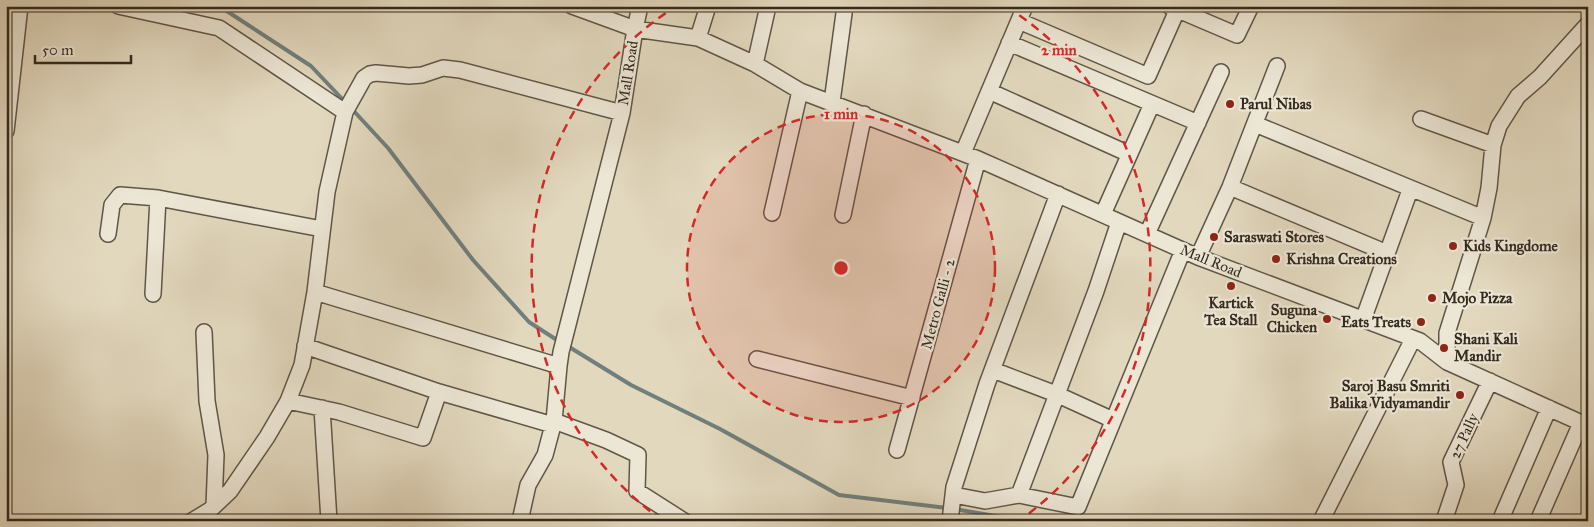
<svg xmlns="http://www.w3.org/2000/svg" width="1594" height="527" font-family="'IM FELL Great Primer',serif">
	<style>
		.lines { fill: none; stroke-linecap: round; stroke-linejoin: round }
		.stream { stroke: #717f7d; stroke-width: 4 }
		.minor-casing { stroke: #605647; stroke-width: 18 }
		.minor { stroke: #ece6d5; stroke-width: 15 }
		.ring { fill: none; stroke: #d62828; stroke-width: 2.5; stroke-dasharray: 9 6 }
		.poi-dot { fill: #8f2418; stroke: #ece6d5; stroke-width: 2 }
		.labels { text-anchor: middle; dominant-baseline: central; stroke-width: 4.5; stroke-linejoin: round; paint-order: stroke }
		.street-label { font-size: 15px; fill: #342a1f; stroke: #ece6d5 }
		.poi-label { font-size: 15px; font-weight: bold; fill: #342a1f; stroke: #ece6d5; text-anchor: start }
		.centre { fill: #d62828; stroke: #ece6d5; stroke-width: 2.5 }
		.ring-label { font-size: 15px; text-anchor: middle; font-weight: bold; fill: #d62828; stroke: #ece6d5; stroke-width: 4.5; stroke-linejoin: round; paint-order: stroke }
	</style>
	<rect width="100%" height="100%" fill="#e2d8be"/>
	<filter id="stains"><feTurbulence type="fractalNoise" baseFrequency=".004" numOctaves="4"/><feColorMatrix values="0 0 0 0 .2 0 0 0 0 .09 0 0 0 0 .02 0 0 0 .5 -.17"/></filter>
	<radialGradient id="worn" r=".72"><stop offset=".6" stop-color="#630" stop-opacity="0"/><stop offset="1" stop-color="#630" stop-opacity=".3"/></radialGradient>
	<g class="lines">
		<path class="stream" d="M219 6 311 66 346 103
			M351 108 388 148 473 260 529 322 560 342
			M566 345 631 385 720 429 839 495 947 508
			M954 509 1026 521"/>
		<defs>
			<path id="minor" d="M118 6 219 28 345 112 364 78 370 74 376 73 409 76 422 75 443 68 460 70 622 113 635 29 698 38 755 64 800 91 978 159 1198 257 1420 341 1447 362 1588 426
				M572 6 635 29 640 6
				M1169 6 1237 35 1251 6
				M1019 21 1148 76 1179 6
				M698 38 708 6
				M1009 43 1198 123
				M755 64 768 6
				M989 91 1129 154
				M832 102 845 6
				M1421 119 1493 145
				M1255 124 1483 218
				M6 131 20 6
				M963 153 1025 6
				M1230 187 1387 253
				M772 213 800 91
				M1103 214 1152 104
				M843 215 864 114
				M1119 222 1096 291 1019 495 1078 507 1183 250
				M108 234 112 205 120 195 158 198
				M1147 234 1221 72
				M1198 257 1230 187 1277 66
				M315 292 559 366 561 352 622 113
				M153 294 158 198 322 229
				M1363 320 1410 190
				M204 332 207 401 216 455 214 506
				M305 346 439 392
				M757 359 912 398
				M1452 364 1447 349V333L1483 218 1489 188 1493 145 1499 126 1518 96 1540 77 1588 24
				M559 366 554 421 606 440 638 455 637 491 684 521
				M993 370 1056 394 1113 420
				M288 401 339 412 423 438 439 392 553 425 554 421
				M322 408 329 521
				M897 450 978 159
				M954 495 985 501 1019 495
				M192 521 210 510 230 491 267 437 288 401 302 365 315 292 327 192 345 112
				M520 521 528 485 545 455 553 425
				M950 521 954 487 987 384 1058 194
				M1321 521 1413 339
				M1444 521 1456 485 1451 462 1490 381
				M1500 521 1549 408
				M1538 521 1581 423"/>
		</defs>
		<use href="#minor" class="minor-casing"/>
		<use href="#minor" class="minor"/>
	</g>
	<circle cx="841" cy="268" r="154" fill="#d62828" fill-opacity=".12"/>
	<g class="ring">
		<circle cx="841" cy="268" r="154"/>
		<path d="M662 520A309 309 0 0 1 675 7M1007 7A309 309 0 0 1 1020 520"/>
	</g>
	<g class="poi-dot">
		<circle cx="1230" cy="104" r="5"/>
		<circle cx="1214" cy="237" r="5"/>
		<circle cx="1453" cy="246" r="5"/>
		<circle cx="1276" cy="259" r="5"/>
		<circle cx="1231" cy="286" r="5"/>
		<circle cx="1432" cy="298" r="5"/>
		<circle cx="1327" cy="319" r="5"/>
		<circle cx="1421" cy="322" r="5"/>
		<circle cx="1444" cy="348" r="5"/>
		<circle cx="1460" cy="395" r="5"/>
	</g>
	<g class="labels">
		<g class="street-label">
			<text transform="translate(628 73) rotate(-81)">Mall Road</text>
			<text transform="translate(1211 261) rotate(22)">Mall Road</text>
			<text transform="translate(938 304) rotate(-75)">Metro Galli - 2</text>
			<text transform="translate(1464 436) rotate(-65)">27 Pally</text>
		</g>
		<g class="poi-label">
			<text x="1240" y="104">Parul Nibas</text>
			<text x="1224" y="237">Saraswati Stores</text>
			<text x="1463" y="246">Kids Kingdome</text>
			<text x="1286" y="259">Krishna Creations</text>
			<text x="1442" y="298">Mojo Pizza</text>
			<text x="1231" y="303" text-anchor="middle">Kartick<tspan x="1231" dy="17">Tea Stall</tspan></text>
			<text x="1317" y="310" text-anchor="end">Suguna<tspan x="1317" dy="17">Chicken</tspan></text>
			<text x="1411" y="322" text-anchor="end">Eats Treats</text>
			<text x="1454" y="339">Shani Kali<tspan x="1454" dy="17">Mandir</tspan></text>
			<text x="1450" y="386" text-anchor="end">Saroj Basu Smriti<tspan x="1450" dy="17">Balika Vidyamandir</tspan></text>
		</g>
	</g>
	<circle cx="841" cy="268" r="8" class="centre"/>
	<g class="ring-label">
		<text x="1059" y="55">2 min</text>
		<text x="841" y="119">1 min</text>
	</g>
	<rect width="1594" height="527" fill="none" stroke="#e2d8be" stroke-width="25"/>
	<rect x="8" y="8" width="1579" height="512" fill="none" stroke="#342a1f" stroke-width="2.5"/>
	<rect x="12" y="12" width="1569" height="502" fill="none" stroke="#342a1f"/>
	<path d="M35 55v8h96v-8" fill="none" stroke="#342a1f" stroke-width="2.5"/>
	<text x="42" y="55" font-size="15" fill="#342a1f" stroke="#ece6d5" stroke-width="4" paint-order="stroke">50 m</text>
	<rect width="100%" height="100%" filter="url(#stains)"/>
	<rect width="100%" height="100%" fill="url(#worn)"/>
</svg>
